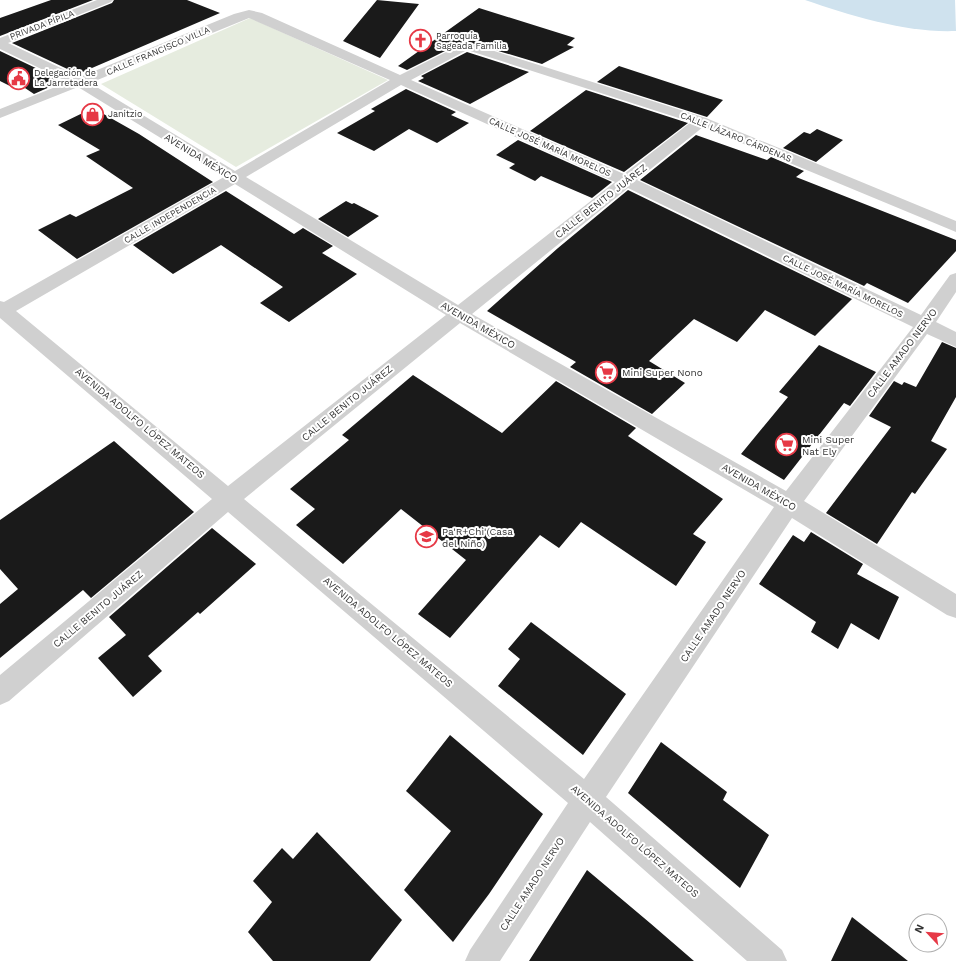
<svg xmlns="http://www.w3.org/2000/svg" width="956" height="961" font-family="'Work Sans',sans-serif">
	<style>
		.green { fill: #e6ecdf }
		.water { fill: #cfe2ee }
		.building { fill: #1a1a1a }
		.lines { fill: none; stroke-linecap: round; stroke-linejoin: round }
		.street { fill: #d0d0d0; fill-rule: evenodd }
		.labels { text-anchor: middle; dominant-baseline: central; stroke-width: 4; stroke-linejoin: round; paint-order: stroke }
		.far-street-label { font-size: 9px; fill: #333; stroke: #fff }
		.far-poi-label { font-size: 9px; fill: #333; stroke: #fff; text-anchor: start }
		.street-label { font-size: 10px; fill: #333; stroke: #fff }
		.poi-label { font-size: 10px; fill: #333; stroke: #fff; text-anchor: start }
	</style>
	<rect width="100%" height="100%" fill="#fff"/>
	<path class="green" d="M250 18 388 80 236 167 101 84Z"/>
	<path class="water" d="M805 0H955L956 31C906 33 852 16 805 0Z"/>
	<path class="building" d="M51 0H93L0 36V18Z
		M114 0H187L220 13 78 74 12 43 112 3Z
		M377 0 419 4 380 58 343 41Z
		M479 8 575 38 567 45 574 47 542 64 465 41 407 70 398 66Z
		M0 51 63 81 34 94 19 84 12 87 0 81Z
		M467 52 529 72 470 104 418 81 424 78 421 76Z
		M619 66 692 90 723 100 707 117 597 82Z
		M406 89 456 112 451 115 469 123 437 143 409 129 374 151 337 133 375 111 371 109Z
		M586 90 688 123 624 172 530 131Z
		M93 108 139 134 213 182 77 259 38 230 70 214 76 217 133 188 86 156 100 150 58 125Z
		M817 129 843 140 816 162 783 148 804 132 810 134Z
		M696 135 767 160 771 157 804 171 796 177 956 240V251L908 303 867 283 864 286 640 180Z
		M518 140 612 182 592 198 541 176 535 181 509 168 515 164 496 155Z
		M628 190 852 299 815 336 765 310 737 342 694 319 649 361 685 383 652 414 570 367 576 362 487 311 558 248Z
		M226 191 294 234 303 228 333 246 322 253 357 274 289 322 260 303 283 287 221 245 173 274 133 245Z
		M346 201 352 204 354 203 379 216 348 237 318 219Z
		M942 342 956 348V397L931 441 947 449 915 494 912 492 877 544 826 513 891 427 869 416 894 381 902 385 904 382 916 387Z
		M819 345 876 372 850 406 844 403 784 480 741 454 788 397 779 392Z
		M413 375 502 433 556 381 636 428 628 436 723 499 693 534 706 542 676 586 581 522 559 548 540 535 450 638 418 614 466 560 401 509 343 564 296 525 315 509 290 489 349 440 342 435Z
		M114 441 194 512 91 598 83 590 0 658V604L18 589 0 569V520Z
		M212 528 256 564 200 614 198 612 148 656 162 671 133 697 98 658 126 635 109 617Z
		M811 532 863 564 857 574 899 597 879 640 851 623 838 649 811 632 816 622 759 584 793 535 804 542Z
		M531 622 626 694 583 755 498 686 520 659 508 649Z
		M450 735 543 814 489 894 453 942 404 890 451 831 406 791Z
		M661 742 727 792 723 800 769 835 740 888 628 793Z
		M317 832 402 920 370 961H273L248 932 272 902 253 881 282 848 293 859Z
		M587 870 650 923 694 961H529Z
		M852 917 908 961H831Z"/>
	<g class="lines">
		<path class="street" d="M97 0H113L111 2 8 43 80 77 234 14 249 10 262 13 400 75 466 42 706 118 956 221V232L703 127 637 180 921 315 950 275 956 273V292L936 322 956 332V347L927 334 804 501 956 594V618L947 615 792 518 606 797 782 950 787 961H747L590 822 500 961H465L470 950 568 803 228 512 9 701 0 705V675L212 499 0 318V301L4 302 224 177 78 87 0 118V109L68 82 0 49V38ZM249 18 390 80 235 171 90 83ZM467 50 691 122 624 174 411 80ZM401 85 615 182 458 305 246 177ZM235 184 446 315 228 486 16 311ZM628 188 913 327 786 491 472 314ZM460 323 774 507 584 779 244 499Z"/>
	</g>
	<defs>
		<symbol id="church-ring" viewBox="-11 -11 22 22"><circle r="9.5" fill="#fff" stroke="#e63946" stroke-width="1.5"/><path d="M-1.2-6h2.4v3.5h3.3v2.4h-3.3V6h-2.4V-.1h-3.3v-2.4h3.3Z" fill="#e63946"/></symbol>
		<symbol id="civic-ring" viewBox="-11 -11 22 22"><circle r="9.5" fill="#fff" stroke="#e63946" stroke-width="1.5"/><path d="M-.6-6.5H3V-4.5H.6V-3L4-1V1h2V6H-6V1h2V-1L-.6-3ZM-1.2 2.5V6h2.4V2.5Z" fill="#e63946"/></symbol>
		<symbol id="shop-ring" viewBox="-11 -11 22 22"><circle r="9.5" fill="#fff" stroke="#e63946" stroke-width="1.5"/><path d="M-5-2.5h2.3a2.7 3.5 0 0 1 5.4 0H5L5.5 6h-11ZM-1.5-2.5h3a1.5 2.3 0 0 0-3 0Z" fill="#e63946"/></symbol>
		<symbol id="supermarket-ring" viewBox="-11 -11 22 22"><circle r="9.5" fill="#fff" stroke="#e63946" stroke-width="1.5"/><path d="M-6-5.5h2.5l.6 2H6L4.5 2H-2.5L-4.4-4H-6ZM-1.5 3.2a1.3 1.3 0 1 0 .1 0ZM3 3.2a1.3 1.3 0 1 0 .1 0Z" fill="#e63946"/></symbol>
		<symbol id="school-ring" viewBox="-11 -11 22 22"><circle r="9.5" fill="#fff" stroke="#e63946" stroke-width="1.5"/><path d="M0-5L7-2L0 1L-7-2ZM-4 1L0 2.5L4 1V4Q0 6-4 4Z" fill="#e63946"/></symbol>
	</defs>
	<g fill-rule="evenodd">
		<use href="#church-ring" x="408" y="28" width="25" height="25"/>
		<use href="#civic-ring" x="6" y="66" width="25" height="25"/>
		<use href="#shop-ring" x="80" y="102" width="25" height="25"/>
		<use href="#supermarket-ring" x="594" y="360" width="25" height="25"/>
		<use href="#supermarket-ring" x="774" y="432" width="25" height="25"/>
		<use href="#school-ring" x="414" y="524" width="25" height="25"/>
	</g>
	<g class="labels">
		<g class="far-street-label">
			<text transform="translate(42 25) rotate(-21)">PRIVADA PÍPILA</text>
			<text transform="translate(158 51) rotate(-23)">CALLE FRANCISCO VILLA</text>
			<text transform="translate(736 137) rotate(22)">CALLE LÁZARO CÁRDENAS</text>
			<text transform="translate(550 147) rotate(24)">CALLE JOSÉ MARÍA MORELOS</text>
			<text transform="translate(170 215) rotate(-30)">CALLE INDEPENDENCIA</text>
			<text transform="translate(843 286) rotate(26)">CALLE JOSÉ MARÍA MORELOS</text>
		</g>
		<g class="far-poi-label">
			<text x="436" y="36">Parroquia<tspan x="436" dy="10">Sageada Familia</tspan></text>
			<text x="34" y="73">Delegación de<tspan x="34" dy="10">La Jarretadera</tspan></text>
			<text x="108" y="114">Janitzio</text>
		</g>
		<g class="street-label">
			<text transform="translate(201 158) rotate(32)">AVENIDA MÉXICO</text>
			<text transform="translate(601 201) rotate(-38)">CALLE BENITO JUÁREZ</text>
			<text transform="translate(478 325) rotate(30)">AVENIDA MÉXICO</text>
			<text transform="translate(902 353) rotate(-53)">CALLE AMADO NERVO</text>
			<text transform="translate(347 403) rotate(-39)">CALLE BENITO JUÁREZ</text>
			<text transform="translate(140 423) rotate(40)">AVENIDA ADOLFO LÓPEZ MATEOS</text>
			<text transform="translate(759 487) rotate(30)">AVENIDA MÉXICO</text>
			<text transform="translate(98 609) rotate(-40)">CALLE BENITO JUÁREZ</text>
			<text transform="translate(713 616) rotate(-56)">CALLE AMADO NERVO</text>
			<text transform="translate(388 632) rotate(40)">AVENIDA ADOLFO LÓPEZ MATEOS</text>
			<text transform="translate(635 841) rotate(41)">AVENIDA ADOLFO LÓPEZ MATEOS</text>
			<text transform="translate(532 884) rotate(-57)">CALLE AMADO NERVO</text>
		</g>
		<g class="poi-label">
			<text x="622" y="372">Mini Super Nono</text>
			<text x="802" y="439">Mini Super<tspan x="802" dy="12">Nat Ely</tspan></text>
			<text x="442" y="531">Pa'R+Chi'(Casa<tspan x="442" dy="12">del Niño)</tspan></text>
		</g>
	</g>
	<g transform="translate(928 933) rotate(296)"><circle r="19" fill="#ffffff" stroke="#adadad"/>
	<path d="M0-3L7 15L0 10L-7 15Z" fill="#e63946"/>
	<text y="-6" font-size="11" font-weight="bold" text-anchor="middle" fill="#333333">N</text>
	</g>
</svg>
